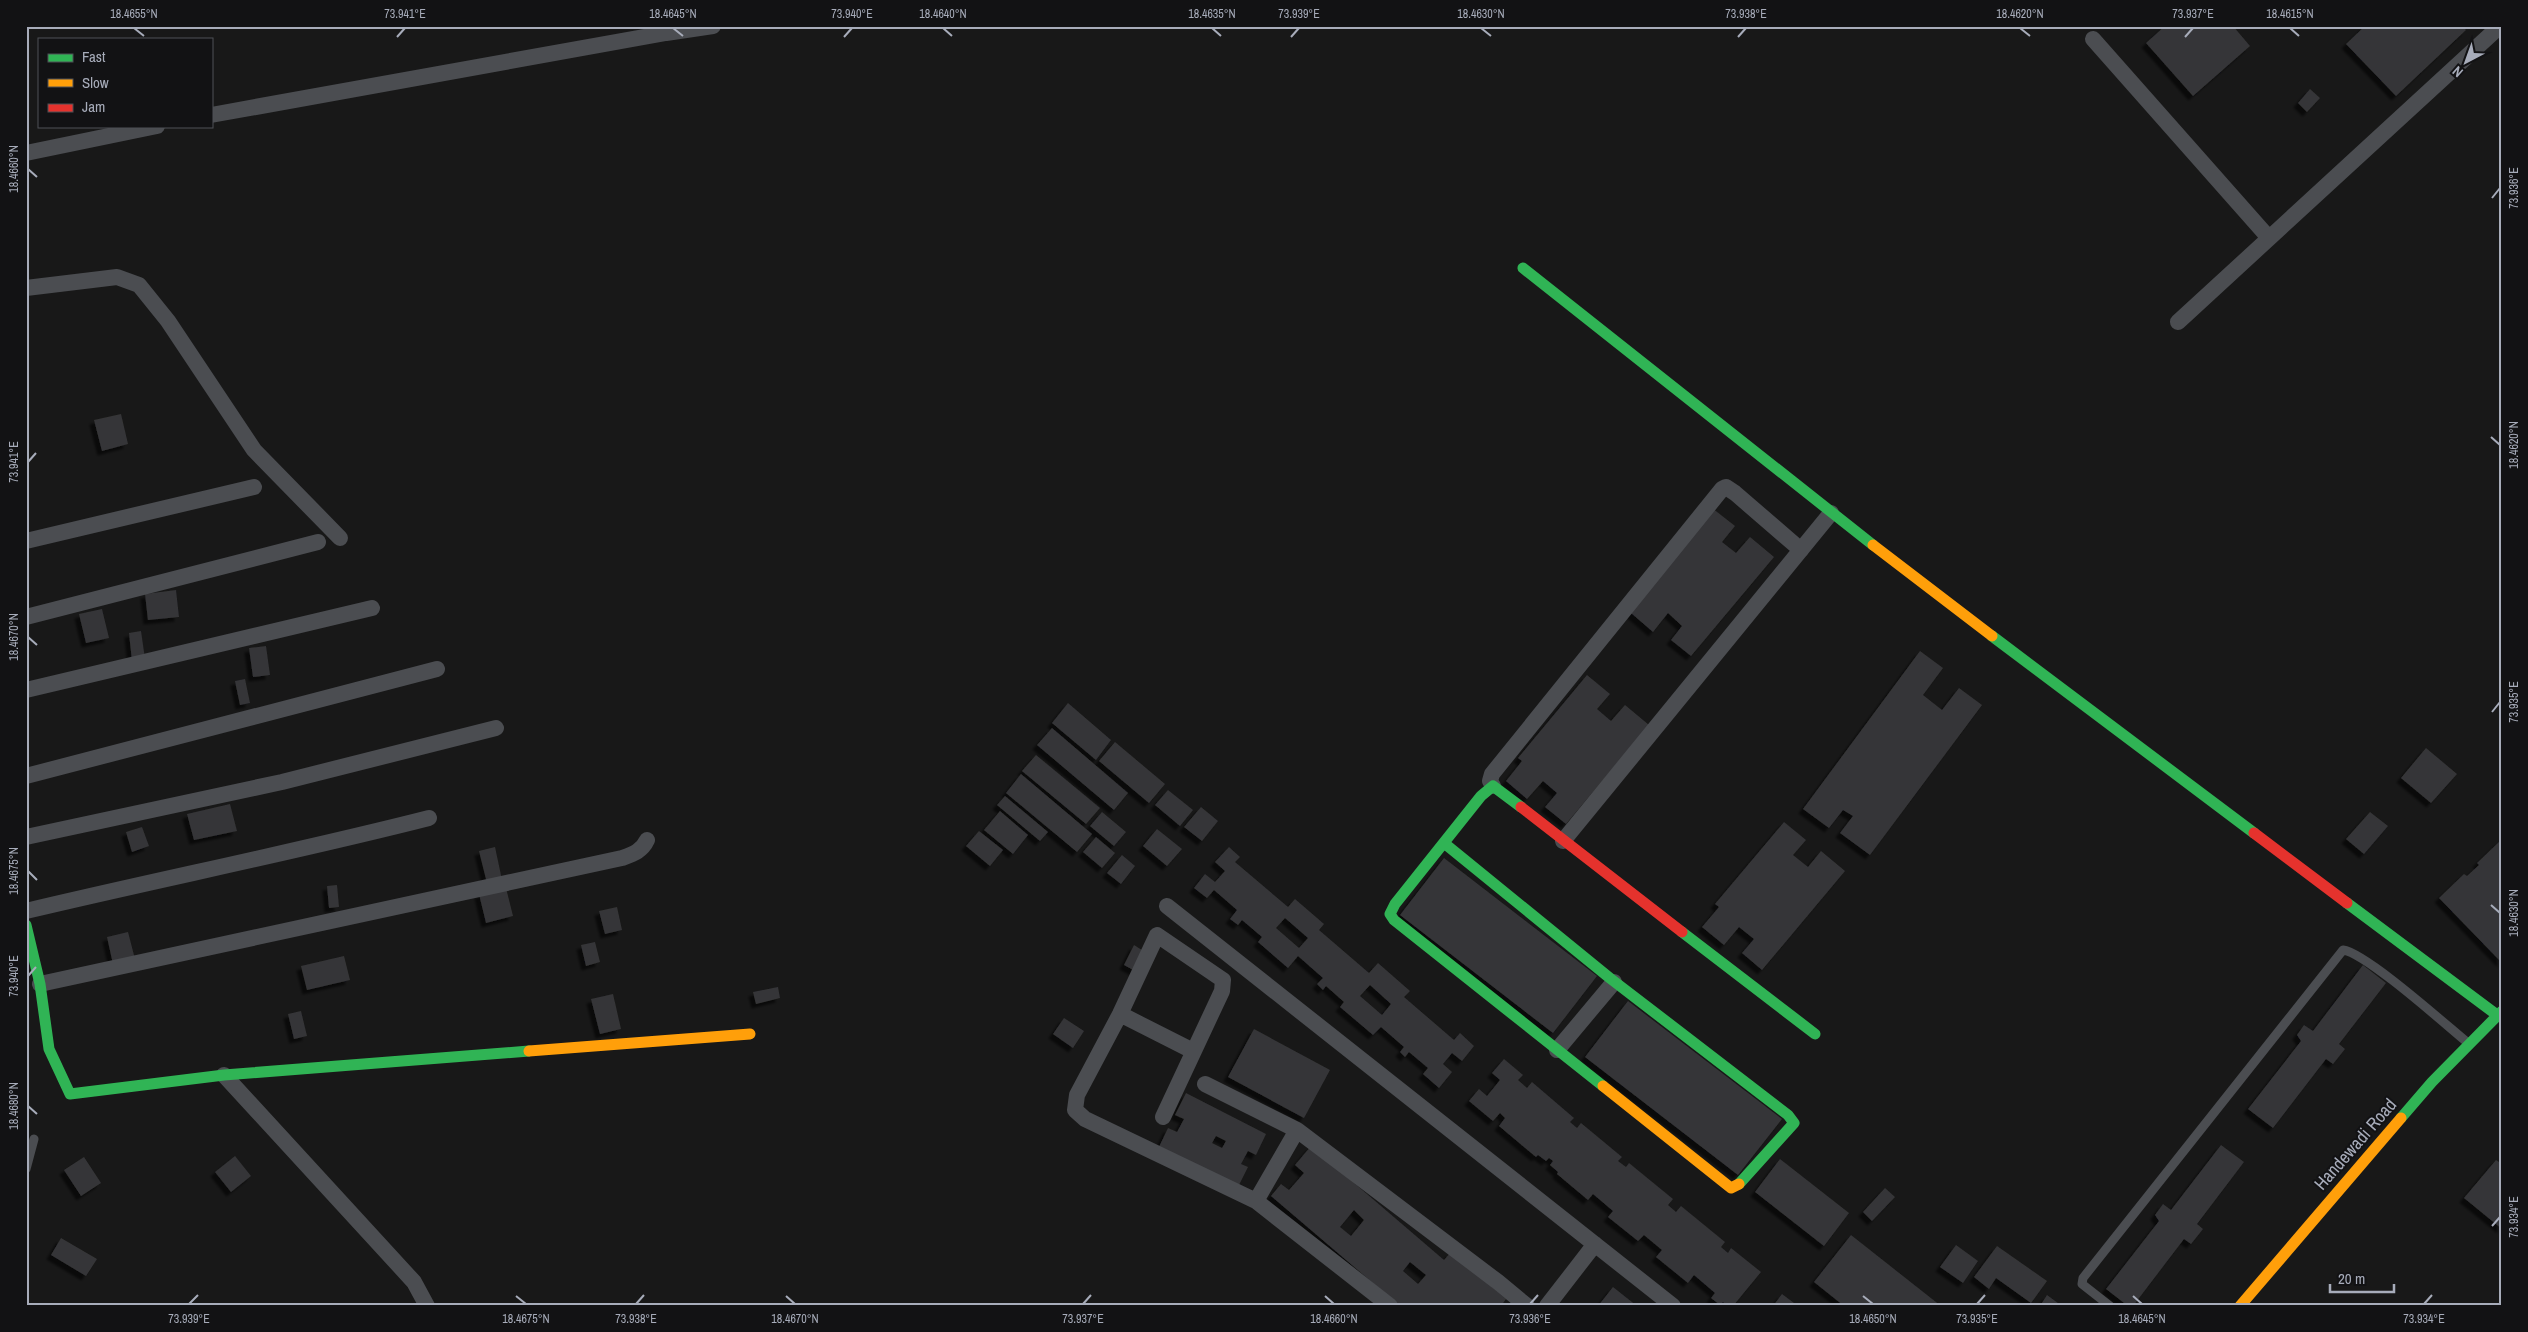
<svg xmlns="http://www.w3.org/2000/svg" width="2528" height="1332" font-family="'Archivo Narrow',sans-serif">
	<style>
		.building { fill: #353537; fill-rule: evenodd; filter: url(#shadow) }
		.lines { fill: none; stroke-linecap: round; stroke-linejoin: round }
		.lane { stroke: #4b4d51; stroke-width: 9 }
		.street { stroke: #4b4d51; stroke-width: 16 }
		.fast { stroke: #30b455; stroke-width: 11 }
		.slow { stroke: #ff9f0a; stroke-width: 11 }
		.jam { stroke: #e5322d; stroke-width: 11 }
		.ticks { fill: none; stroke: #a7acba; stroke-width: 2 }
		.labels { text-anchor: middle; dominant-baseline: central; stroke-width: 4; stroke-linejoin: round; paint-order: stroke }
		.street-label { font-size: 18px; fill: #a7acba; stroke: #121214 }
		.neatline { fill: none; stroke: #a7acba; stroke-width: 2 }
		.ticks-label { font-size: 12px; text-anchor: middle; fill: #a7acba }
	</style>
	<defs>
		<filter id="shadow"><feDropShadow dx="-4.5" dy="4.5" stdDeviation="1" flood-color="#0009"/></filter>
	</defs>
	<rect width="100%" height="100%" fill="#181818"/>
	<path class="building" d="M2165 26H2233L2250 46 2193 96 2146 43Z
		M2365 26H2462L2466 30 2396 96 2346 44Z
		M2310 89 2320 98 2307 112 2298 103Z
		M121 414 128 444 102 451 94 420Z
		M1712 508 1735 526 1722 542 1736 553 1750 537 1774 557 1691 656 1671 640 1682 626 1668 613 1653 632 1631 613Z
		M176 590 179 617 148 620 145 594Z
		M102 609 109 638 86 643 79 614Z
		M141 631 145 659 132 661 129 633Z
		M266 646 270 675 253 677 249 648Z
		M1920 651 1943 668 1923 695 1942 710 1959 688 1982 705 1870 855 1840 833 1853 816 1843 810 1829 828 1803 809Z
		M1587 675 1610 694 1597 709 1611 721 1625 705 1649 725 1566 824 1545 807 1557 793 1543 781 1527 799 1506 781 1522 761 1518 758Z
		M245 679 250 703 240 705 235 681Z
		M1068 703 1111 740 1096 760 1052 723Z
		M1052 728 1128 793 1114 810 1037 745Z
		M1115 742 1165 784 1149 803 1099 761Z
		M2426 748 2457 774 2431 803 2401 778Z
		M1036 755 1100 808 1086 824 1022 771Z
		M1021 774 1092 834 1077 852 1006 793Z
		M1168 790 1193 810 1180 826 1155 805Z
		M1005 796 1048 832 1040 841 997 805Z
		M230 804 237 831 194 840 187 814Z
		M1201 807 1218 821 1202 841 1184 827Z
		M1000 811 1028 835 1013 854 984 830Z
		M1102 812 1126 832 1114 846 1090 826Z
		M2370 812 2388 826 2364 854 2346 839Z
		M1784 822 1806 840 1793 855 1808 867 1821 851 1845 871 1762 970 1742 953 1754 939 1739 927 1724 945 1702 927 1719 907 1715 904Z
		M142 827 149 846 132 852 126 832Z
		M1157 829 1182 849 1167 866 1143 846Z
		M979 831 1003 850 990 866 966 846Z
		M1096 837 1115 853 1102 868 1083 852Z
		M2500 841 2502 843V963L2439 898 2464 874 2467 876 2479 865 2477 863Z
		M495 847 502 880 487 883 479 851Z
		M1229 847 1240 857 1235 862 1288 907 1295 899 1324 924 1319 930 1369 973 1378 963 1410 991 1404 997 1454 1040 1460 1033 1474 1046 1462 1061 1452 1053 1443 1064 1452 1072 1439 1088 1423 1074 1428 1068 1409 1052 1405 1057 1400 1052 1404 1047 1381 1027 1373 1035 1340 1007 1344 1002 1326 986 1323 990 1317 984 1323 978 1298 956 1288 968 1258 942 1262 937 1242 920 1238 925 1230 919 1237 910 1214 890 1207 898 1194 888 1205 874 1215 882 1225 871 1215 862ZM1285 918 1308 938 1299 948 1276 928ZM1370 985 1391 1004 1382 1015 1360 996Z
		M1122 855 1135 866 1121 884 1107 873Z
		M1444 858 1597 976 1553 1033 1400 915Z
		M337 885 339 907 329 908 327 886Z
		M506 888 513 916 486 923 479 894Z
		M617 907 622 930 605 934 599 911Z
		M128 932 135 959 113 964 107 937Z
		M595 942 600 962 586 966 581 945Z
		M1134 945 1145 952 1135 971 1124 965Z
		M344 956 350 980 307 990 301 966Z
		M2363 965 2386 983 2339 1044 2345 1049 2333 1064 2326 1059 2273 1128 2248 1109 2301 1041 2297 1035 2304 1025 2313 1031Z
		M778 987 780 998 756 1004 753 992Z
		M613 994 621 1029 600 1034 591 999Z
		M1628 1001 1782 1119 1738 1175 1585 1057Z
		M301 1011 307 1036 294 1039 288 1014Z
		M1064 1018 1084 1031 1073 1048 1053 1034Z
		M1254 1029 1330 1070 1304 1118 1228 1077Z
		M1504 1059 1523 1075 1518 1080 1527 1088 1532 1082 1574 1118 1570 1122 1577 1128 1581 1123 1622 1157 1618 1161 1626 1167 1629 1163 1673 1199 1668 1205 1676 1212 1681 1206 1725 1242 1721 1247 1728 1253 1731 1248 1761 1272 1733 1306H1727L1723 1302 1720 1305 1711 1298 1715 1293 1694 1275 1688 1283 1656 1257 1662 1250 1644 1235 1638 1241 1608 1217 1613 1211 1593 1194 1588 1200 1557 1174 1558 1172 1550 1165 1553 1161 1549 1158 1546 1161 1538 1155 1536 1157 1499 1126 1505 1118 1500 1113 1493 1121 1469 1101 1479 1089 1487 1096 1500 1080 1492 1073Z
		M1186 1093 1266 1134 1256 1155 1248 1151 1241 1164 1248 1167 1237 1189 1158 1149 1168 1128 1177 1132 1184 1119 1175 1115ZM1216 1136 1226 1141 1222 1148 1212 1143Z
		M2221 1145 2244 1162 2197 1224 2203 1229 2191 1244 2184 1239 2133 1306H2128L2106 1289 2159 1221 2155 1215 2163 1204 2171 1210Z
		M1311 1146 1444 1260 1451 1252 1506 1299 1501 1306H1400L1271 1196 1281 1184 1289 1190 1304 1173 1295 1165ZM1354 1210 1364 1220 1351 1236 1340 1227ZM1410 1262 1426 1275 1418 1284 1403 1271Z
		M235 1156 251 1176 231 1192 215 1172Z
		M84 1157 101 1183 81 1196 64 1170Z
		M1780 1159 1849 1213 1824 1246 1755 1192Z
		M2496 1160 2502 1164V1229L2464 1198Z
		M1885 1188 1895 1197 1872 1221 1863 1212Z
		M1851 1235 1941 1306H1844L1814 1282Z
		M61 1238 97 1259 86 1276 51 1255Z
		M1956 1245 1978 1261 1963 1283 1940 1267Z
		M1997 1246 2047 1281 2031 1303 1996 1278 1989 1289 1974 1277Z
		M1613 1287 1637 1306H1598Z
		M1782 1294 1798 1306H1773Z
		M2047 1295 2062 1306H2040Z"/>
	<g class="lines">
		<path class="lane" d="M26 1169 34 1139
			M2110 1306 2082 1284 2083 1278 2343 950C2366 953 2446 1025 2468 1043"/>
		<path class="street" d="M2093 39 2269 238
			M211 115 666 33 713 26
			M26 153 157 126
			M26 288 117 277 139 285 168 321 254 450 340 538
			M2178 322 2500 26
			M26 541 254 487
			M26 617 318 542
			M26 690 372 608
			M26 776 437 669
			M1493 786 1490 781 1492 774 1722 489 1726 487 1735 493 1801 550
			M26 837 282 782 496 728
			M1563 841 1831 513
			M1167 906 1673 1306
			M26 911C160 879 296 852 429 818
			M40 984 622 858C633 854 642 851 647 840
			M1120 1014 1193 1051
			M1557 1050 1614 982
			M224 1075 414 1282 427 1306
			M1205 1084 1297 1130 1256 1201
			M1163 1117 1222 991 1223 980 1157 935 1120 1014 1077 1095 1075 1110 1085 1119 1256 1201 1390 1306
			M1297 1130 1498 1282 1527 1306
			M1547 1306 1595 1244"/>
		<path class="fast" d="M1523 268 1873 545
			M1992 636 2254 833
			M1521 807 1493 786 1481 796 1395 904 1390 914 1394 920 1603 1086
			M1444 843 1611 979 1788 1115 1794 1123 1739 1184
			M2347 903 2497 1015
			M26 925 40 984 49 1049 70 1094 224 1075 529 1051
			M1682 932 1815 1034
			M2401 1118 2432 1082 2502 1011"/>
		<path class="slow" d="M1873 545 1992 636
			M529 1051 750 1034
			M1603 1086 1731 1188 1739 1184
			M2240 1306 2401 1118"/>
		<path class="jam" d="M1521 807 1682 932
			M2254 833 2347 903"/>
	</g>
	<path class="ticks" d="M134 28 144 36M673 28 683 36M943 28 952 36M1212 28 1221 36M1481 28 1491 36M2020 28 2030 36M2290 28 2299 36M397 37 405 28M844 37 852 28M1291 37 1299 28M1738 37 1746 28M2185 37 2193 28M28 169 37 177M2492 198 2500 188M2491 437 2500 445M28 462 36 453M28 637 37 645M2492 712 2500 702M28 871 37 880M2491 905 2500 913M28 976 36 967M28 1106 37 1114M2492 1226 2500 1217M516 1296 526 1304M786 1296 795 1304M1325 1296 1334 1304M1863 1296 1873 1304M2133 1296 2142 1304M189 1304 198 1295M636 1304 644 1295M1083 1304 1091 1295M1530 1304 1538 1295M1977 1304 1985 1295M2424 1304 2432 1295"/>
	<g class="labels">
		<g class="street-label">
			<text transform="translate(2355 1144) rotate(-49)">Handewadi Road</text>
		</g>
	</g>
	<rect width="2528" height="1332" fill="none" stroke="#121214" stroke-width="55"/>
	<rect x="38" y="38" width="175" height="90" fill="#121214" stroke="#4e5056"/>
	<rect x="48" y="54" width="25" height="8" fill="#30b455" stroke="#4e5056"/>
	<text x="82" y="62" font-size="15" fill="#a7acba">Fast</text>
	<rect x="48" y="79" width="25" height="8" fill="#ff9f0a" stroke="#4e5056"/>
	<text x="82" y="88" font-size="15" fill="#a7acba">Slow</text>
	<rect x="48" y="104" width="25" height="8" fill="#e5322d" stroke="#4e5056"/>
	<text x="82" y="112" font-size="15" fill="#a7acba">Jam</text>
	<g transform="translate(2466 62) rotate(221)" stroke="#121214" stroke-width="4" paint-order="stroke">
	<path d="M0-4L9 19L0 12L-9 19Z" fill="#a7acba"/>
	<text y="-8" font-size="14" font-weight="bold" text-anchor="middle" fill="#a7acba">N</text>
	</g>
	<path d="M2330 1284v8h64v-8" fill="none" stroke="#a7acba" stroke-width="2.5"/>
	<text x="2338" y="1284" font-size="15" fill="#a7acba" stroke="#121214" stroke-width="4" paint-order="stroke">20 m</text>
	<rect x="28" y="28" width="2472" height="1276" class="neatline"/>
	<g class="ticks-label">
		<text x="134" y="18">18.4655°N</text>
		<text x="405" y="18">73.941°E</text>
		<text x="673" y="18">18.4645°N</text>
		<text x="852" y="18">73.940°E</text>
		<text x="943" y="18">18.4640°N</text>
		<text x="1212" y="18">18.4635°N</text>
		<text x="1299" y="18">73.939°E</text>
		<text x="1481" y="18">18.4630°N</text>
		<text x="1746" y="18">73.938°E</text>
		<text x="2020" y="18">18.4620°N</text>
		<text x="2193" y="18">73.937°E</text>
		<text x="2290" y="18">18.4615°N</text>
		<text transform="translate(14 169) rotate(-90)" y="4">18.4660°N</text>
		<text transform="translate(2514 188) rotate(-90)" y="4">73.936°E</text>
		<text transform="translate(2514 445) rotate(-90)" y="4">18.4620°N</text>
		<text transform="translate(14 462) rotate(-90)" y="4">73.941°E</text>
		<text transform="translate(14 637) rotate(-90)" y="4">18.4670°N</text>
		<text transform="translate(2514 702) rotate(-90)" y="4">73.935°E</text>
		<text transform="translate(14 871) rotate(-90)" y="4">18.4675°N</text>
		<text transform="translate(2514 913) rotate(-90)" y="4">18.4630°N</text>
		<text transform="translate(14 976) rotate(-90)" y="4">73.940°E</text>
		<text transform="translate(14 1106) rotate(-90)" y="4">18.4680°N</text>
		<text transform="translate(2514 1217) rotate(-90)" y="4">73.934°E</text>
		<text x="189" y="1323">73.939°E</text>
		<text x="526" y="1323">18.4675°N</text>
		<text x="636" y="1323">73.938°E</text>
		<text x="795" y="1323">18.4670°N</text>
		<text x="1083" y="1323">73.937°E</text>
		<text x="1334" y="1323">18.4660°N</text>
		<text x="1530" y="1323">73.936°E</text>
		<text x="1873" y="1323">18.4650°N</text>
		<text x="1977" y="1323">73.935°E</text>
		<text x="2142" y="1323">18.4645°N</text>
		<text x="2424" y="1323">73.934°E</text>
	</g>
</svg>
